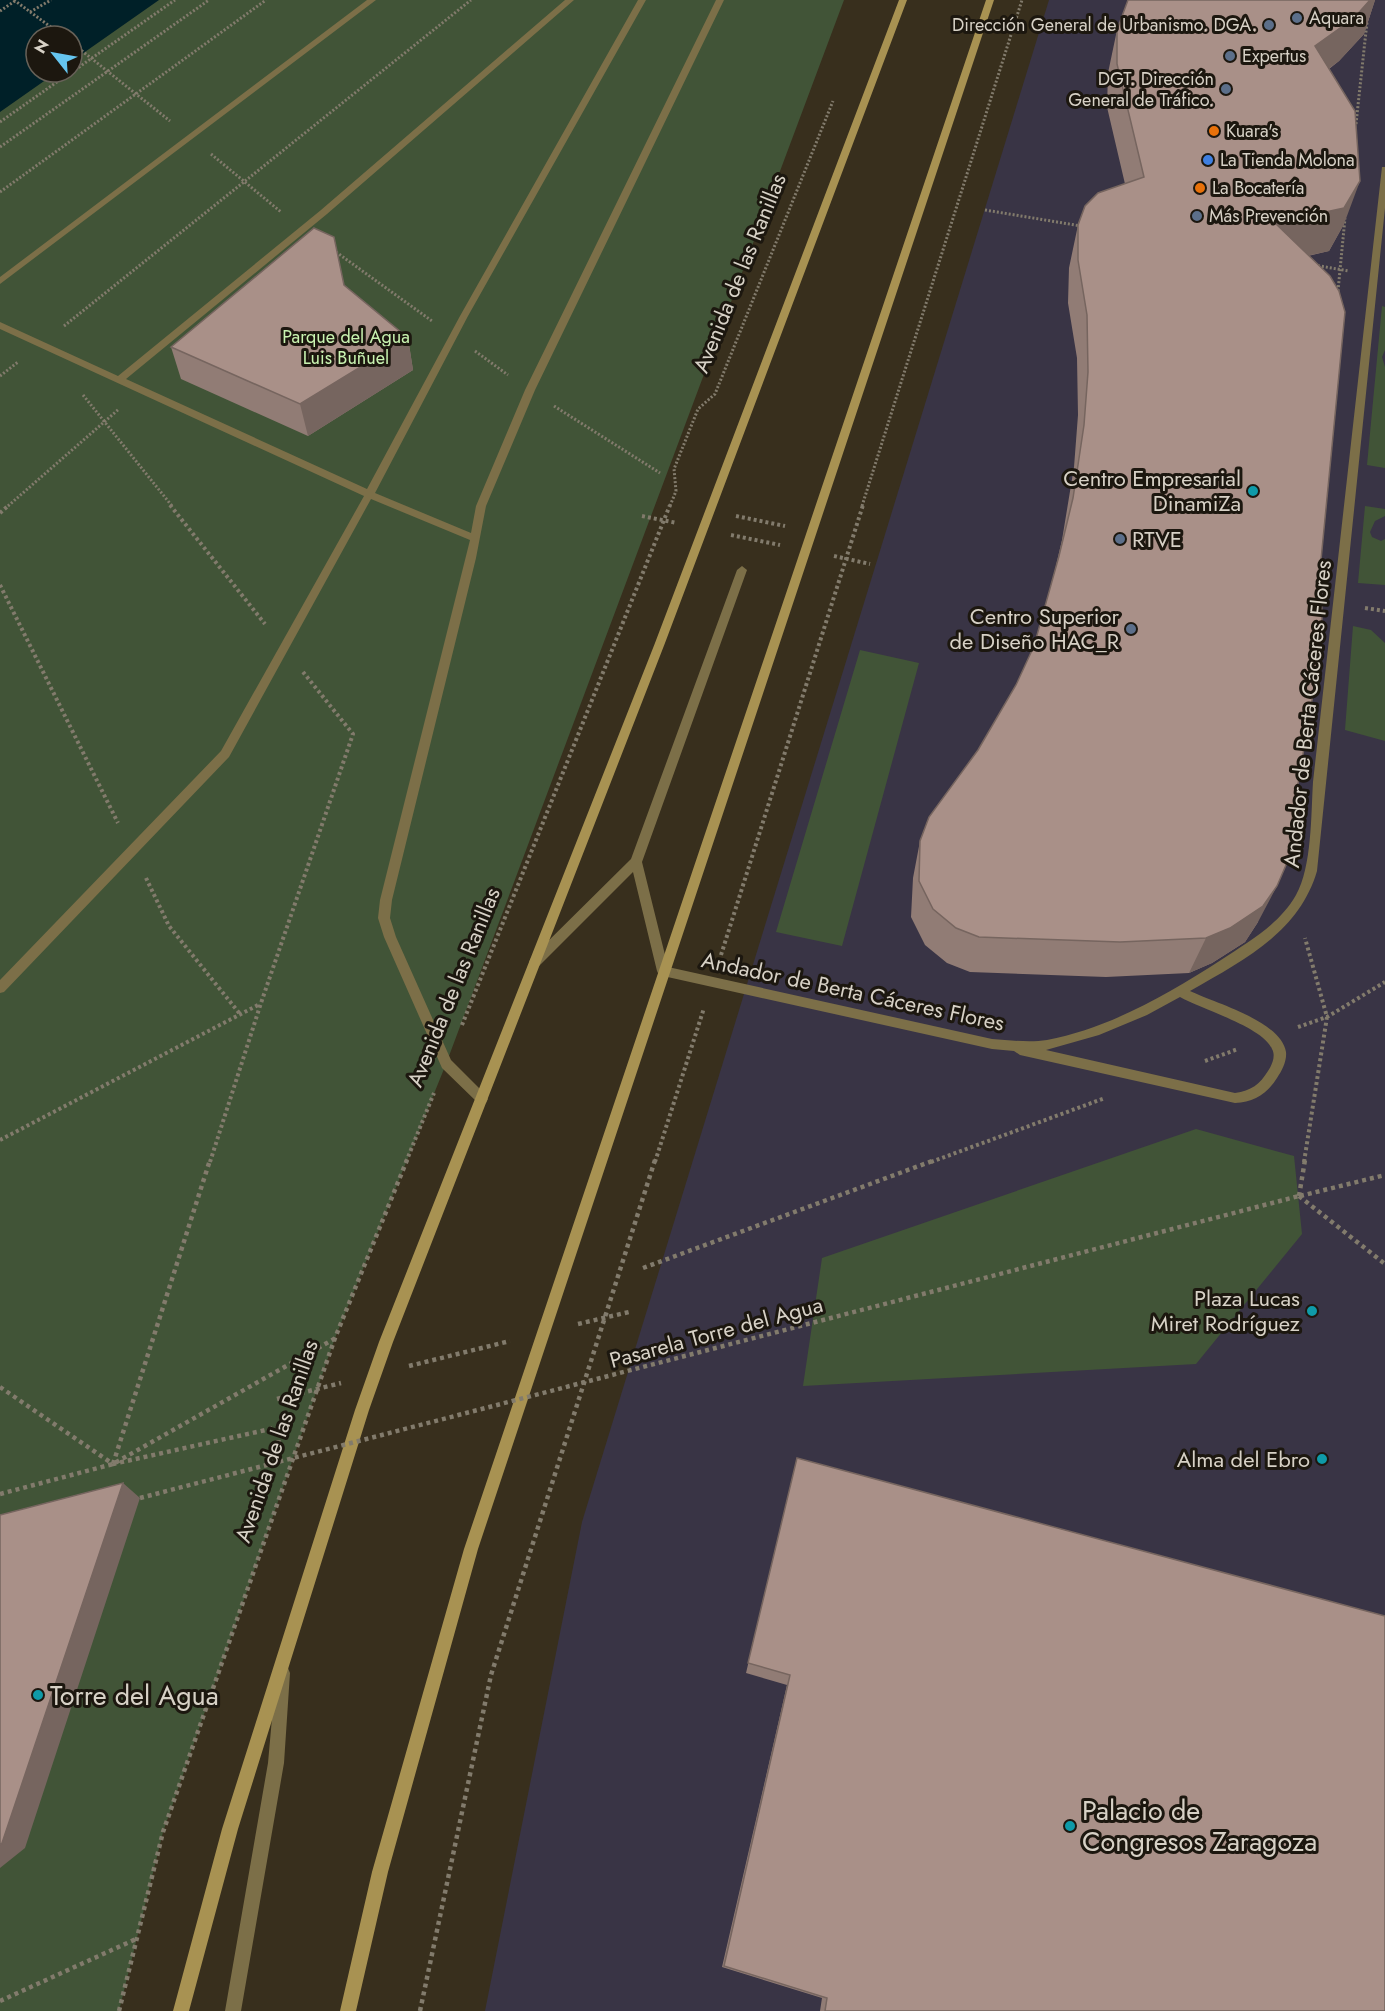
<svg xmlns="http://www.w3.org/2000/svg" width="1385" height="2011" font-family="Jost,sans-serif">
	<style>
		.commercial { fill: #393445 }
		.green { fill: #415437; fill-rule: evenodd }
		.water { fill: #002028 }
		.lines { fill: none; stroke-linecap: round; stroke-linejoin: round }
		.path-far2 { stroke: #827b6c; stroke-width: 3; stroke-dasharray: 2 2; stroke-linecap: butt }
		.path-far1 { stroke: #827b6c; stroke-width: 4; stroke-dasharray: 3 3; stroke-linecap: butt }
		.path { stroke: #827b6c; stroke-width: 4.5; stroke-dasharray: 4 4; stroke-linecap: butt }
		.lane { fill: #7c6f48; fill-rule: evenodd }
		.street { fill: #7c6f48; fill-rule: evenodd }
		.secondary { fill: #a89252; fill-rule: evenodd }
		.path-bridge-far1 { stroke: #827b6c; stroke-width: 3; stroke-dasharray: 2 2; stroke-linecap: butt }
		.path-bridge { stroke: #827b6c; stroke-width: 4.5; stroke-dasharray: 4 4; stroke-linecap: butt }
		.wall { fill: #917c75 }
		.shaded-wall { fill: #76655f }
		.building { fill: #a99088; stroke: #76655f; stroke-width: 1.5 }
		.service-dot { fill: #5c6f8a; stroke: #1c170f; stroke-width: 2 }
		.food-dot { fill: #e8710a; stroke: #1c170f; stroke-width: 2 }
		.shop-dot { fill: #3f7fe0; stroke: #1c170f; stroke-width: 2 }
		.culture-dot { fill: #0f9aa8; stroke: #1c170f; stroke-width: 2 }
		.labels { text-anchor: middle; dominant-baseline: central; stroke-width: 6; stroke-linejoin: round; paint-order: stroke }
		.far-poi-label { font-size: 18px; fill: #d7d1c6; stroke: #1c170f; text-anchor: start }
		.far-park-label { font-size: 18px; fill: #c9f4b1; stroke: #1c170f }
		.street-label { font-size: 22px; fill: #d7d1c6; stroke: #1c170f }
		.poi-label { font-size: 22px; fill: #d7d1c6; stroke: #1c170f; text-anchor: end }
		.near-poi-label { font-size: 27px; fill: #d7d1c6; stroke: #1c170f; text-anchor: start }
	</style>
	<rect width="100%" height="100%" fill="#382f1d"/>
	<path class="commercial" d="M1049 0H1385V2011H485L582 1522Z"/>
	<path class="green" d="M0 0H844L446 1064 335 1338 163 1832 119 2011H0ZM36 36H72V72H36Z
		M1382 306 1385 307V350L1382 357 1385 367V468L1367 465Z
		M1365 506 1385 509V516L1375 521 1370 532 1372 537 1381 541 1385 539V585L1358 583Z
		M1353 626 1371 630 1385 643V741L1345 730Z
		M860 650 919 663 842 946 776 932Z
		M1196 1129 1294 1156 1302 1234 1196 1364 803 1386 822 1258Z"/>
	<path class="water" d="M0 0H159L72 61V36H36V72H57L0 112Z"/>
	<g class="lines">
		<path class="path-far2" d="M14 0 63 36
			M0 11 15 1
			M30 12 51 0
			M72 43 170 121
			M0 122 71 72
			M1356 124 1367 22
			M0 147 209 0
			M211 154 281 212
			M0 192 266 0
			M985 210 1081 226
			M336 252 432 321
			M1314 265 1349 271
			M1338 291 1345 218
			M64 326 471 0
			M475 351 508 375
			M0 376 18 362
			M83 395 172 506
			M554 406 660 473
			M8 506 119 409
			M670 506 676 491 674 469 698 409 715 394 833 101
			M862 506 1022 0"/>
		<path class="path-far1" d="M170 505 265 624
			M0 513 9 505
			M642 516 677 523
			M736 516 785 526
			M731 535 780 545
			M834 556 870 564
			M0 585 118 823
			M1365 608 1385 611
			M146 878 169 926 240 1014
			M721 955 863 505
			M462 1025 670 505
			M1298 1027 1327 1017 1385 982
			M1205 1061 1238 1049
			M0 1140 260 1004
			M210 1162 261 1003 353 734 303 672
			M406 1162 434 1093
			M655 1162 704 1008
			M931 1162 1105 1098
			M1304 1162 1327 1017 1305 938"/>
		<path class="path" d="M1299 1196 1305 1160
			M1299 1196 1385 1264
			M1300 1196 1385 1175
			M643 1268 935 1160
			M578 1324 629 1312
			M409 1366 510 1341
			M0 1387 113 1464 279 1427 278 1463
			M277 1399 341 1383
			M113 1464 210 1160
			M0 1494 113 1464 334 1339
			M0 2001 136 1939
			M119 2011 163 1832 335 1338 407 1160
			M420 2011 491 1675 655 1160"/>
		<path class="lane" d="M367 0H376L0 284V277Z
			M565 0H574L327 214 126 379 367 489 460 316 638 0H646L468 316 375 493 471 533 476 506 525 390 716 0H724L535 390 486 506 476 558 392 900 390 918 396 937 451 1060 486 1095 488 1099 486 1103 482 1105 478 1103 442 1068 384 937 378 918 380 900 470 540 371 499 229 757 4 992 0 993V980L221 751 364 496 0 329V322L118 376 321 210Z
			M1382 167H1385V208L1317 871C1299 933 1242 961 1190 991 1215 1003 1281 1021 1286 1052 1287 1061 1282 1071 1277 1078 1267 1094 1254 1102 1235 1103L1020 1055 1014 1051 992 1049 663 976 659 975 657 971 633 872 539 966H531L529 962 531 958 631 859 737 570 742 566 747 570 642 862 668 967 992 1039C1010 1040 1029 1043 1047 1040 1110 1028 1168 994 1221 960 1249 941 1279 925 1296 895 1312 867 1311 814 1313 782ZM1180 997C1201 1009 1263 1027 1272 1049 1276 1056 1272 1065 1268 1071 1260 1084 1251 1091 1235 1093L1046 1050 1099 1035 1147 1015Z"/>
		<path class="street" d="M283 1666 288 1668 290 1673 284 1763 241 2011H225L268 1763 276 1673 278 1668Z"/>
		<path class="secondary" d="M899 0H907L665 643 393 1342 369 1410 238 1829 189 2011H173L222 1829 355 1410 379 1342 655 643Z
			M986 0H994L478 1549 388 1872 356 2011H340L372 1872 464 1549Z"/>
		<path class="path-bridge-far1" d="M72 72 175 0"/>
		<path class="path-bridge" d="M140 1498 1299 1196"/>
	</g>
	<path class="wall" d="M1128 0H1375L1364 34 1339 61 1329 69 1344 224 1329 251 1308 256 1258 922 1245 942 1212 963 1189 973 1106 977 970 972 947 963 925 945 911 917 913 878 920 841 978 750 1016 685 1034 646 1054 574 1062 540 1074 467 1078 415 1077 358 1068 303 1069 268 1078 225 1125 184 1107 107 1108 73 1117 30Z
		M344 285 408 338 413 370 308 436 181 379 171 347Z
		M797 1458 1385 2011H820L822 1998 722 1967 787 1685 746 1673Z"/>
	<path class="shaded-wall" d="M1370 0H1375L1364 34 1339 61 1301 89 1315 46Z
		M1360 181 1344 224 1329 251 1261 266 1275 223Z
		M408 338 413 370 308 436 300 404Z
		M1277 886 1258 922 1245 942 1212 963 1189 973 1206 938Z
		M123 1483 140 1498 25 1848 0 1868V1845Z"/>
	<path class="building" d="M1128 0H1370L1354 18 1315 46 1355 111 1360 181 1344 208 1275 223 1330 276 1339 291 1345 312 1321 560 1322 618 1317 670 1292 820 1289 858 1277 886 1263 906 1230 928 1206 938 1120 942 979 937 956 928 933 909 919 881 920 841 929 817 978 750 1016 685 1034 646 1059 556 1073 498 1084 425 1088 372 1087 315 1078 260V225L1085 206 1098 193 1144 177 1117 64V30Z
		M314 228 334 237 344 285 408 338 300 404 171 347Z
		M797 1458 1385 1616V2011H825L827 1998 724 1966 790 1675 748 1663Z
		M123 1483 2 1843 0 1845V1515Z"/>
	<g class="service-dot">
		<circle cx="1297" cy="18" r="6"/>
		<circle cx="1269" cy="25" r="6"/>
		<circle cx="1230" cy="56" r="6"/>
		<circle cx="1226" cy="89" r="6"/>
		<circle cx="1197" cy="216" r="6"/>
		<circle cx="1120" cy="539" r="6"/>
		<circle cx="1131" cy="629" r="6"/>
	</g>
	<g class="food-dot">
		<circle cx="1214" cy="131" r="6"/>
		<circle cx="1200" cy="188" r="6"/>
	</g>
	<circle class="shop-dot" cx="1208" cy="160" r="6"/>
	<g class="culture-dot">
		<circle cx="1253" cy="491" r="6"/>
		<circle cx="1312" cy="1311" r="6"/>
		<circle cx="1322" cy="1459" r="6"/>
		<circle cx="38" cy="1695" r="6"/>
		<circle cx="1070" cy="1826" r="6"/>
	</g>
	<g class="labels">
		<g class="far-poi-label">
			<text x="1309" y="18">Aquara</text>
			<text x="1257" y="25" text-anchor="end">Dirección General de Urbanismo. DGA.</text>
			<text x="1242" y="56">Expertus</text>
			<text x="1214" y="79" text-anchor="end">DGT. Dirección<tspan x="1214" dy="21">General de Tráfico.</tspan></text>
			<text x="1226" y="131">Kuara's</text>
			<text x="1220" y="160">La Tienda Molona</text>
			<text x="1212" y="188">La Bocatería</text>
			<text x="1209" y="216">Más Prevención</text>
		</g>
		<g class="far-park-label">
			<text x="346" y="337">Parque del Agua<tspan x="346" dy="21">Luis Buñuel</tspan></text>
		</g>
		<g class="street-label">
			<text transform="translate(739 273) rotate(-68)">Avenida de las Ranillas</text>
			<text transform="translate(1307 714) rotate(-84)">Andador de Berta Cáceres Flores</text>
			<text transform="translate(453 987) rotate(-68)">Avenida de las Ranillas</text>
			<text transform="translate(853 991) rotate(12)">Andador de Berta Cáceres Flores</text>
			<text transform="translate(716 1332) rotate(-15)">Pasarela Torre del Agua</text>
			<text transform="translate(276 1441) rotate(-71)">Avenida de las Ranillas</text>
		</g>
		<g class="poi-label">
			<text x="1241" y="478">Centro Empresarial<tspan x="1241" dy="25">DinamiZa</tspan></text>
			<text x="1132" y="539" text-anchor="start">RTVE</text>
			<text x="1119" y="616">Centro Superior<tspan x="1119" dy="25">de Diseño HAC_R</tspan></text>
			<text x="1300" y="1298">Plaza Lucas<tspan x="1300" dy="25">Miret Rodríguez</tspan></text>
			<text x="1310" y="1459">Alma del Ebro</text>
		</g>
		<g class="near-poi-label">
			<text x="50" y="1695">Torre del Agua</text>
			<text x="1082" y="1810">Palacio de<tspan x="1082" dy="31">Congresos Zaragoza</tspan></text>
		</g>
	</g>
	<g transform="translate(54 54) rotate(301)"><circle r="28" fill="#1c170f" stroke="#676158" stroke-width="1.5"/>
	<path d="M0-4.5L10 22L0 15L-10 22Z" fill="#65c5ef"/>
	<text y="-9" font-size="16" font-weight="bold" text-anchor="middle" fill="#d7d1c6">N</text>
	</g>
</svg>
